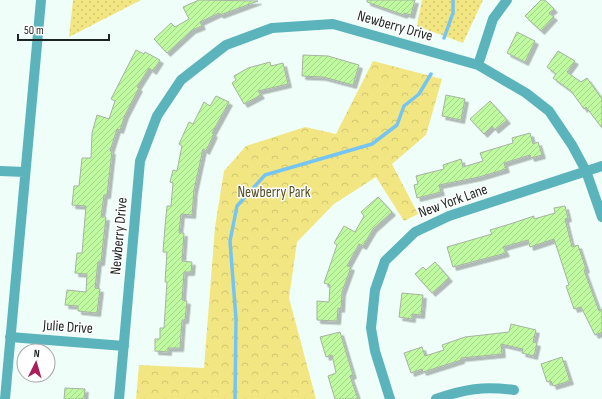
<svg xmlns="http://www.w3.org/2000/svg" width="602" height="399" font-family="'Sofia Sans Condensed',sans-serif">
	<style>
		.grass { fill: url(#grass-dots) }
		.park { fill: url(#park-crowns) }
		.lines { fill: none; stroke-linecap: round; stroke-linejoin: round }
		.stream { stroke: #74c5f4; stroke-width: 3.5 }
		.building { fill: url(#building-hatch); stroke: #a6b3a1; filter: url(#shadow) }
		.minor { stroke: #5bb4bb; stroke-width: 10 }
		.labels { text-anchor: middle; dominant-baseline: central; stroke-width: 3; stroke-linejoin: round; paint-order: stroke }
		.street-label { font-size: 15px; fill: #1c2521; stroke: #fff }
		.park-label { font-size: 15px; fill: #565024; stroke: #fff }
	</style>
	<defs>
		<pattern id="grass-dots" width="8" height="8" patternUnits="userSpaceOnUse"><rect width="8" height="8" fill="#f2e682"/><path d="M2 2h.1M6 6h.1" fill="none" stroke="#cfc570" stroke-width="1.8" stroke-linecap="round"/></pattern>
		<pattern id="park-crowns" width="20" height="18" patternUnits="userSpaceOnUse"><rect width="20" height="18" fill="#f2e682"/><path d="M2 6a3 3 0 1 1 6 0M12 15a3 3 0 1 1 6 0" fill="none" stroke="#cfc570"/></pattern>
		<pattern id="building-hatch" width="6" height="6" patternUnits="userSpaceOnUse"><rect width="6" height="6" fill="#bffaa1"/><path d="M-1 1l2-2M0 6l6-6M5 7l2-2" fill="none" stroke="#a4d68a"/></pattern>
		<filter id="shadow"><feDropShadow dx="3.5" dy="3.5" stdDeviation="0" flood-color="#0004"/></filter>
	</defs>
	<rect width="100%" height="100%" fill="#effef8"/>
	<path class="grass" d="M73 0H141L69 37Z
		M422 0H483L463 43 417 26Z"/>
	<path class="park" d="M373 61 442 79 426 135 392 164 418 214 404 221 376 177 334 204 297 242 289 298 316 399H136L139 365 204 368 215 227 224 171 246 146 305 127 336 134Z"/>
	<g class="lines">
		<path class="stream" d="M444 38 453 13V0
			M235 399 236 319 230 241 237 206 265 175 372 144 397 125 404 106 419 94 431 74"/>
	</g>
	<path class="building" d="M199 0 258 1 220 15 219 13 200 22 202 26 192 30 167 53 154 39 171 23 175 27 189 19 183 7Z
		M367 0H415L411 15 404 13V15L367 2Z
		M541 0H545L554 9 549 13 554 17 541 31 525 16Z
		M517 32 535 41 525 62 507 53Z
		M136 50 144 54 145 52 160 60 153 71 149 68 137 87 139 88 125 115 120 130 117 129 110 151H112L107 195H104L101 217H106L101 262H98L95 288 100 289 97 313 78 311V306L65 305 67 290 86 292 87 274 75 273 77 253H82L86 206 72 205 74 186H79L82 158H91L92 133 97 115 109 119 115 101 111 99Z
		M558 51 575 61 567 72 581 82 587 78 602 99V128L586 107 584 109 571 91 553 78 556 74 547 67Z
		M303 55 328 56 359 65 353 85 323 77 302 76Z
		M270 62 271 66 283 63 288 84 258 91 261 95 244 104 232 83 236 80 234 76 248 68Z
		M446 95 465 99 461 120 442 116Z
		M216 96 229 102 212 133 214 134 206 151 203 149 194 190 192 215 181 214 179 233H184L182 261 192 262 191 272H184L182 300 187 301 185 320H182L180 348H168V352L155 351V339H160V328H164L167 282H165L167 252H163L165 227 167 206H171L173 183 170 182 173 170 177 171 182 146 179 144 189 122 193 124 204 102 210 106Z
		M490 101 507 120 495 130 492 126 484 134 470 119Z
		M530 133 533 144 538 142 542 155 531 158 530 155 504 163 506 169 479 177 439 185 441 192 417 198 414 185 418 184 416 176 444 169 443 165 461 159 463 167 483 161 480 153 513 143 512 138Z
		M378 197 392 212 373 229 363 246 359 244 347 266 351 267 342 292 341 309 338 308 337 321 317 320V301L329 302 330 285 324 283 337 245 334 243 344 226 355 232 364 216 361 212Z
		M565 206 568 218 565 219 572 247 578 245 586 269 584 270 599 311 602 309V332L595 335 581 307 574 309 566 286 569 285 554 239 530 247 528 240 503 247 506 253 453 267 447 247 492 234 490 230 510 224 534 216V219L555 213 554 208Z
		M435 262 449 278 432 293 415 274 423 267 426 270Z
		M402 293 423 295 421 315 412 314V319L399 317Z
		M511 324 536 330 533 342 537 343 534 356 522 353 523 349 501 344 502 354 461 358V360L423 372 422 369 411 373 404 353 422 347 425 356 444 350 442 345 465 337 509 332Z
		M340 332 353 375 350 376 358 399H335L328 376 336 373 332 355 326 357 320 337Z
		M562 357 570 381 553 386 551 381 547 382 541 364Z
		M65 388 85 389 84 399H64Z"/>
	<g class="lines">
		<path class="minor" d="M478 65 493 19 507 0
			M0 171 25 172
			M10 337 124 346
			M5 399 41 0
			M119 399 140 161 157 116 181 80 226 45 272 28 333 24 478 65 526 93 549 111 572 145 586 171 602 217
			M390 399 375 351 371 328 375 290 385 261 415 232 449 216 602 166
			M436 399C465 389 483 386 514 390"/>
	</g>
	<g class="labels">
		<g class="street-label">
			<text transform="translate(395 26) rotate(16)">Newberry Drive</text>
			<text transform="translate(453 201) rotate(-20)">New York Lane</text>
			<text transform="translate(119 236) rotate(-85)">Newberry Drive</text>
			<text transform="translate(68 327) rotate(4)">Julie Drive</text>
		</g>
		<g class="park-label">
			<text x="274" y="192">Newberry Park</text>
		</g>
	</g>
	<g transform="translate(36 363) rotate(5)"><circle r="19" fill="#ffffff" stroke="#a4a8a6"/>
	<path d="M0-3L7 15L0 10L-7 15Z" fill="#ab1c58"/>
	<text y="-6" font-size="11" font-weight="bold" text-anchor="middle" fill="#1c2521">N</text>
	</g>
	<path d="M18 34v6h91v-6" fill="none" stroke="#1c2521" stroke-width="2"/>
	<text x="24" y="34" font-size="12" fill="#1c2521" stroke="#ffffff" stroke-width="3" paint-order="stroke">50 m</text>
</svg>
